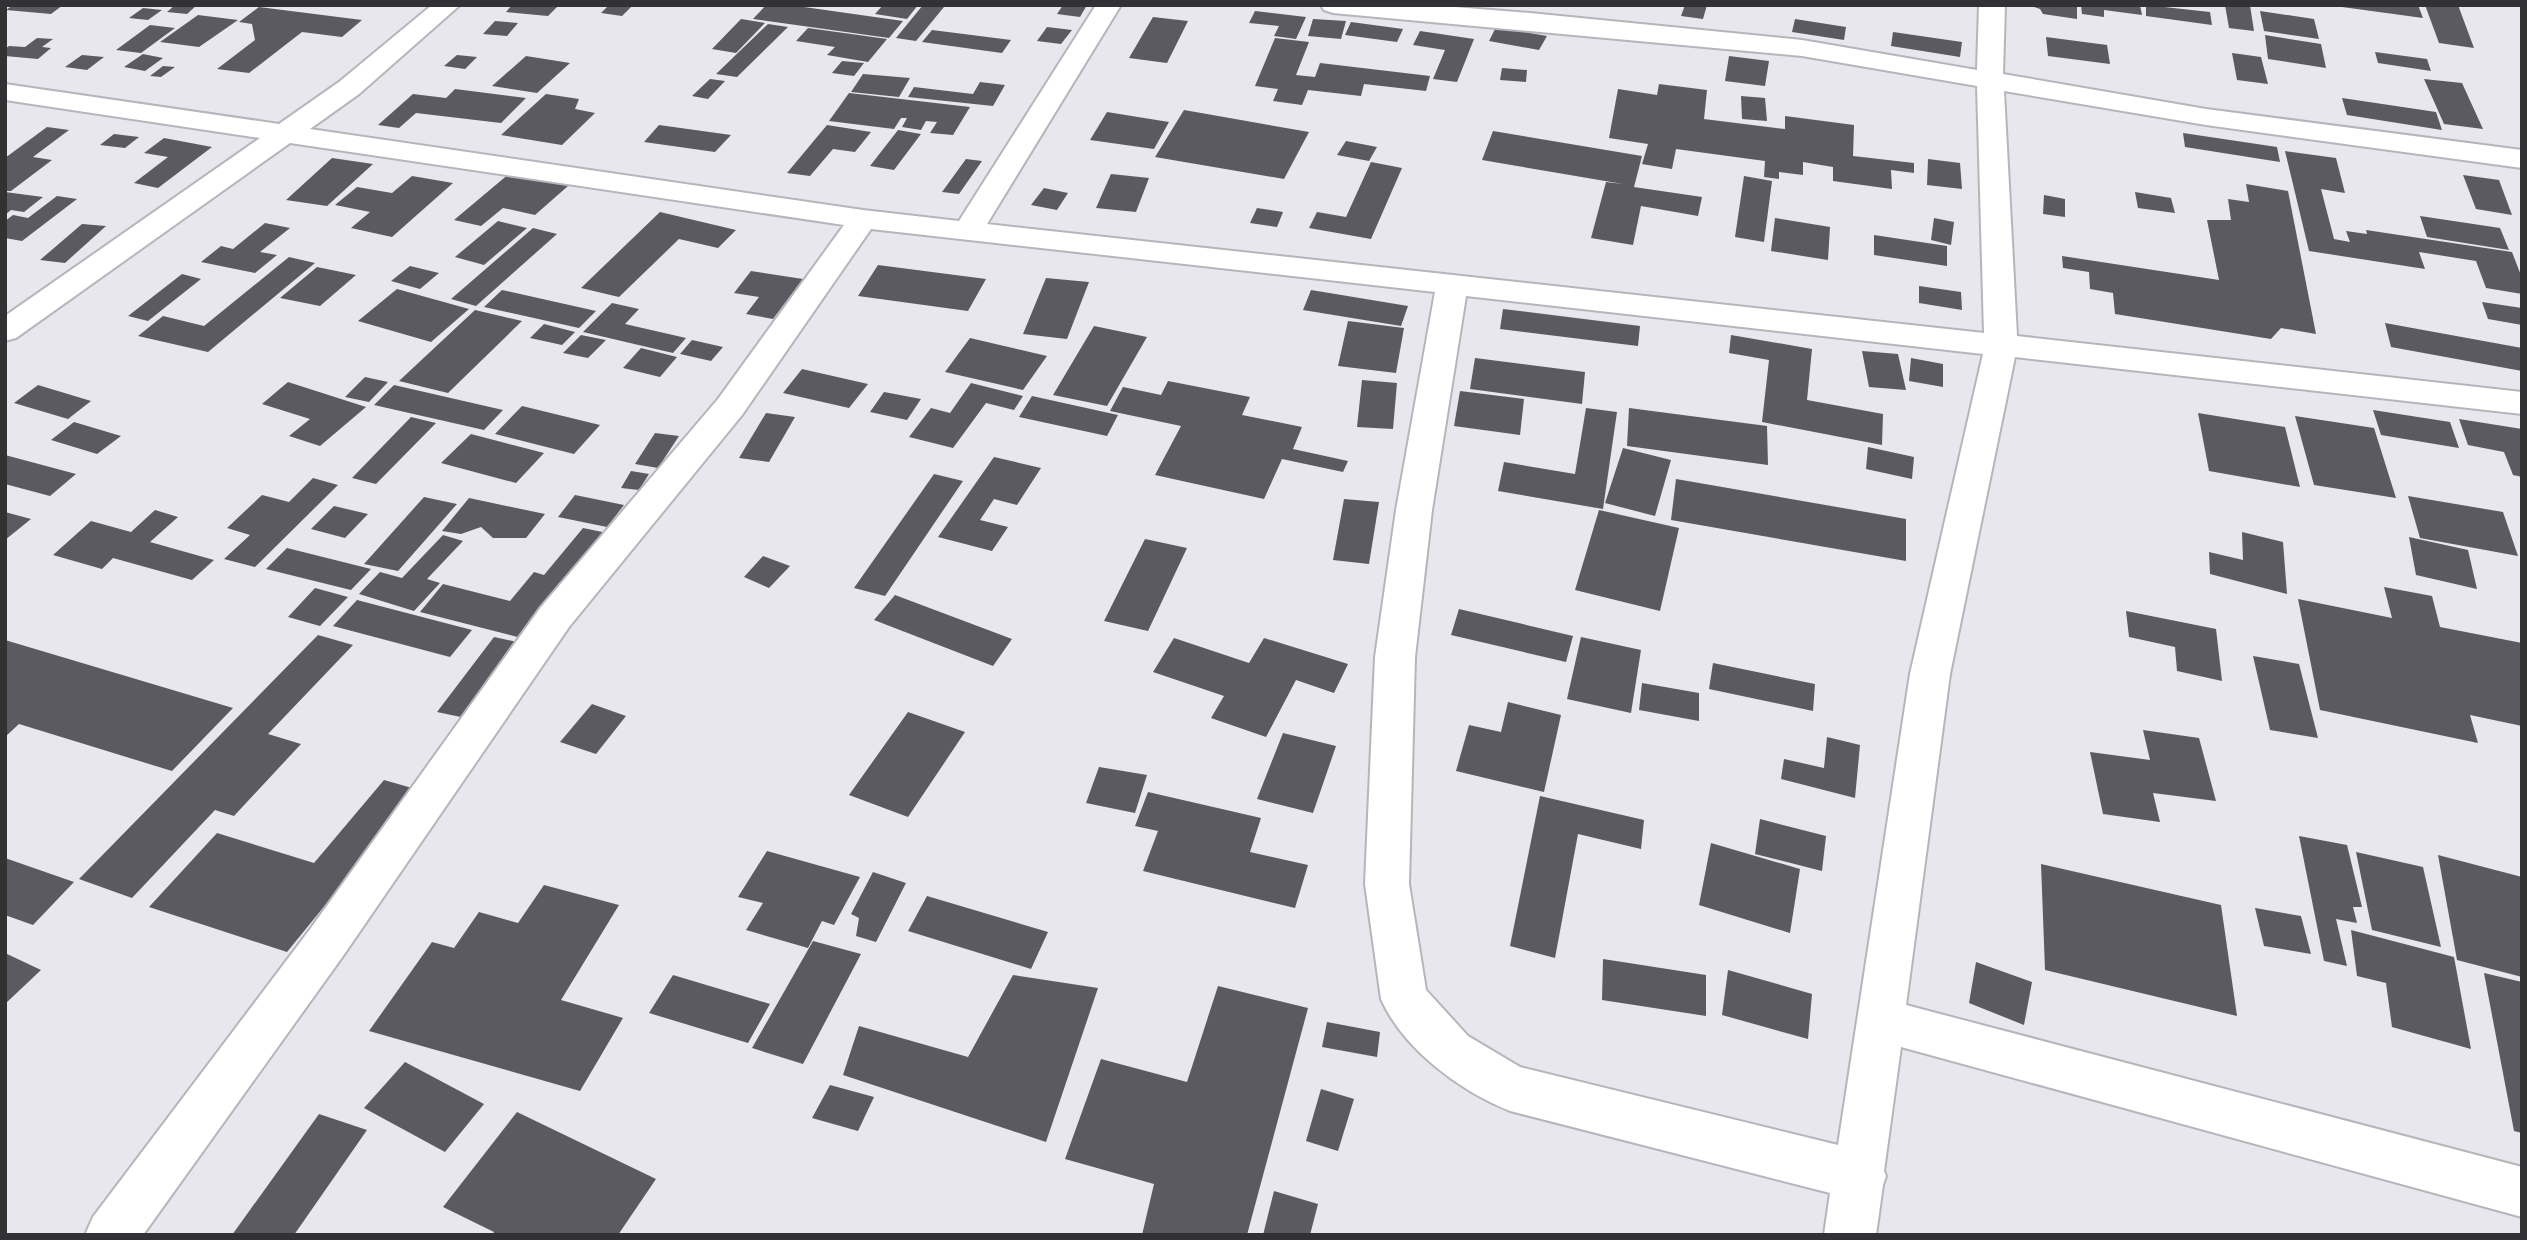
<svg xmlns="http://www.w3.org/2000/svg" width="2527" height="1240" font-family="'PT Sans Narrow',sans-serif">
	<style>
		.building { fill: #5b5a60 }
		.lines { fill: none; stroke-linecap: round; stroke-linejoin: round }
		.minor-casing { stroke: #b6b5bb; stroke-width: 4 }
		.minor { fill: #fff; fill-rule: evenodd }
	</style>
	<rect width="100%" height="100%" fill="#e8e7ee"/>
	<path class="building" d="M13 5H63L51 14 6 10Z
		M175 5H197L187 14 167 12Z
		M512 5H559L548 16 506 12Z
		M609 5H623L632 6 622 16 601 13Z
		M766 5H790L903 21 889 38 753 19Z
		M883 5H918L907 19 875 14Z
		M923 5 944 7 916 41 896 38Z
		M1063 5H1087L1080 17 1057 14Z
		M1685 5H1707L1703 19 1681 16Z
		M2028 5H2077V19L2043 14 2040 9Z
		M2081 5H2140L2142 15 2104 10V17L2082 14Z
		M2146 5 2210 12 2212 25 2146 16Z
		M2225 5H2250L2254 31 2229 28Z
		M2342 5H2418L2423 18 2342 7Z
		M2425 5H2458L2474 48 2439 43Z
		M259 7 362 20 342 37 302 32 249 73 217 69 255 40 252 24 239 22Z
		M143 8 162 10 148 20 129 18Z
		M1255 11 1306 17 1296 39 1274 36 1279 26 1249 23Z
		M2260 11 2314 19 2319 39 2264 31Z
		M198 15 238 20 199 47 160 42Z
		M1153 17 1188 21 1167 63 1129 58Z
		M741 19 765 23 736 53 712 49Z
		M1313 19 1346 21 1341 39 1308 36Z
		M1795 19 1846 27 1844 40 1792 32Z
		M495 21 518 23 507 36 483 34Z
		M1351 22 1403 29 1397 42 1345 35Z
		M768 24 788 27 737 77 716 74Z
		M150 25 175 28 141 53 116 50Z
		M1047 27 1072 30 1061 44 1037 41Z
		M1496 27 1547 36 1539 50 1489 41Z
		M808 28 887 39 868 62 827 55 835 47 796 41Z
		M932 30 1011 40 1002 53 922 42Z
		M1420 31 1474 39 1457 82 1433 79 1445 50 1413 45Z
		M1893 32 1962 42 1960 57 1891 46Z
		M2265 35 2321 44 2326 68 2268 59Z
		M2046 37 2107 45 2110 64 2048 56Z
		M37 38 53 39 42 47 51 48 38 59 5 56V49L9 46 25 47Z
		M1275 38 1309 42 1296 75 1315 77 1320 63 1430 76 1426 91 1364 84 1361 96 1308 90 1302 105 1273 101 1278 89 1255 86Z
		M2375 52 2427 59 2431 71 2378 63Z
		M2232 53 2261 57 2268 84 2237 80Z
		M143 54 163 58 145 71 124 67Z
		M82 55 104 57 87 70 65 67Z
		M457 55 477 57 465 69 444 66Z
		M526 56 570 63 537 93 492 86Z
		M1729 56 1769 61 1765 86 1725 81Z
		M842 61 864 63 854 76 832 73Z
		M163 66 175 67 161 77 150 76Z
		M1502 68 1527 70 1526 82 1500 80Z
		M863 74 910 78 899 97 851 92Z
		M710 79 725 81 708 99 692 96Z
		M2424 79 2462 83 2483 129 2444 124Z
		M980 82 1005 85 993 106 908 97 914 87 973 94Z
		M1659 84 1707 90 1704 119 1785 129V116L1854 125 1853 156 1914 163V173L1891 170 1892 189 1833 181V167L1803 162V175L1779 172V179L1764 177 1765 161 1676 149 1672 169 1642 164 1648 144 1609 138 1618 89 1657 95Z
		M455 89 526 98 501 123 416 113 399 128 378 125 413 94 446 98Z
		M849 93 970 107 953 135 930 133 937 122 926 121 921 130 902 127 907 118H901L894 129 829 121Z
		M546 94 579 99 575 109 595 113 562 145 501 135Z
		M1741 96 1765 98 1767 121 1742 119Z
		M2342 98 2436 112 2442 130 2347 115Z
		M1184 110 1309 132 1284 179 1155 157Z
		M1107 112 1169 122 1154 149 1090 140Z
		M659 125 731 135 715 152 644 142Z
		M827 125 871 132 855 152 833 149 810 176 787 173Z
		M47 127 69 130 33 157 52 160 11 191H5V158Z
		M898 130 921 134 894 170 870 166Z
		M1493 131 1642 156 1634 187 1702 197 1698 216 1641 206 1633 245 1591 238 1606 182 1623 184 1482 160Z
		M2183 133 2277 147 2280 162 2185 147Z
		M114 134 139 137 125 148 100 145Z
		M164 138 212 147 158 188 134 183 168 157 144 153Z
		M1346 141 1377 147 1369 161 1337 155Z
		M2285 151 2336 158 2345 193 2321 189 2334 239 2350 242 2346 231 2367 234 2366 230 2512 252 2522 278V294L2486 288 2476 261 2419 252 2425 269 2309 251Z
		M332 158 373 164 327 206 286 200Z
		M966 159 982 161 959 194 942 192Z
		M1928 159 1960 163 1962 189 1927 185Z
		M1371 162 1402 168 1371 239 1309 228 1317 212 1346 217Z
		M510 173 568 186 535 215 503 208 481 226 454 220Z
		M1111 174 1149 178 1136 212 1096 208Z
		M2463 175 2499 180 2512 215 2476 209Z
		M412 176 453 183 392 237 351 228 370 212 335 205 357 187 392 193Z
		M1744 176 1772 181 1764 242 1735 237Z
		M2246 184 2288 191 2316 334 2281 328 2271 339 2115 314 2113 293 2090 289 2089 272 2063 268 2062 256 2219 280 2207 220H2231L2228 199 2249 202Z
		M1044 188 1068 193 1057 210 1031 205Z
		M5 192 43 197 24 212 11 210 5 215Z
		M2135 192 2171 198 2175 213 2138 208Z
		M2044 195 2065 199V217L2043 214Z
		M57 196 77 199 22 241 5 238V221L13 215 28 218Z
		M1257 208 1283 212 1277 227 1250 223Z
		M660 212 736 230 718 248 679 239 619 297 581 288Z
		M2420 216 2500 228 2509 250 2427 237Z
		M1775 218 1830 227 1828 260 1771 251Z
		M1934 218 1954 222 1951 245 1931 240Z
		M498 221 527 228 484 265 455 257Z
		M265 223 290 228 260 252 277 255 255 273 201 262 221 246 233 249Z
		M82 224 106 226 65 263 40 260Z
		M533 228 557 234 476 306 451 299Z
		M1874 235 1947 246V266L1874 255Z
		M289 257 315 263 208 352 138 336 163 316 204 326Z
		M878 265 986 279 968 311 858 296Z
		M410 266 439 273 420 289 391 281Z
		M317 267 356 275 320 306 280 298Z
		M751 271 803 279 773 319 746 314 759 297 734 293Z
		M182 274 201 279 148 321 128 316Z
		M1046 278 1089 282 1067 339 1023 334Z
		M1919 286 1961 292 1962 310 1919 303Z
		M397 289 469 309 431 342 358 321Z
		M502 290 596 311 579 328 484 307Z
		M1311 290 1408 306 1401 326 1303 310Z
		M2482 302 2522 308V325L2488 319Z
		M612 303 639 309 625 324 686 338 673 353 583 332Z
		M1503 309 1640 326 1638 346 1500 329Z
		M475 310 522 321 448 393 399 381Z
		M1348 321 1404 328 1396 373 1338 366Z
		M2385 323 2522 348V371L2391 347Z
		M544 324 575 332 562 345 530 338Z
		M1094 326 1147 337 1107 406 1053 395Z
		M581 335 606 340 588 358 563 353Z
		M1731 335 1812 349 1807 400 1883 414 1882 445 1762 422 1769 360 1729 353Z
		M970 338 1047 356 1023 390 945 372Z
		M692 340 723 347 711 361 680 354Z
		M641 348 677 357 660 377 623 368Z
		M1862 351 1898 354 1906 390 1869 387Z
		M1475 358 1585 372 1582 404 1470 389Z
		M1911 358 1943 364V387L1909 381Z
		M802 369 868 384 849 408 783 393Z
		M365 377 388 382 369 402 345 397Z
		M1362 380 1397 383 1393 429 1357 427Z
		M1168 381 1250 397 1242 415 1302 427 1293 449 1348 461 1343 472 1282 459 1264 499 1155 475 1181 426 1110 411 1123 387 1161 395Z
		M288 382 366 407 320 446 289 436 310 419 262 404Z
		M971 383 1023 396 1014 410 986 403 953 448 909 437 931 408 950 413Z
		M38 385 91 401 68 419 14 403Z
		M394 385 503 410 484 430 374 405Z
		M1460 391 1524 399 1520 435 1454 426Z
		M884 392 921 399 907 420 870 412Z
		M1032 396 1118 415 1107 436 1019 417Z
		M522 406 600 425 574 454 495 434Z
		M1586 408 1617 412 1603 509 1498 491 1504 462 1575 474Z
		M1629 408 1767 426 1768 465 1627 446Z
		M2373 410 2450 422 2459 448 2381 435Z
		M766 413 795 417 769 462 739 458Z
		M2198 413 2285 427 2300 487 2209 471Z
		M2295 416 2374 428 2396 498 2314 485Z
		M411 417 436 423 376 484 352 478Z
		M2459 419 2522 429V477L2513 475 2504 452 2468 445Z
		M74 422 121 436 97 454 51 440Z
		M655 433 679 436 658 468 635 464Z
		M471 434 544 453 516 483 441 463Z
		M1868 447 1914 457 1912 479 1866 469Z
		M1623 448 1671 460 1655 516 1605 503Z
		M5 455 76 474 50 496 5 484Z
		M994 457 1041 468 1017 505 994 499 980 520 1008 527 992 551 938 537Z
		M631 471 649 474 639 490 621 488Z
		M934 474 963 481 885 596 854 588Z
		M313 478 338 485 255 567 224 559 250 535 227 528 262 495 289 502Z
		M1676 479 1906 519V561L1671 520Z
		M575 495 624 505 607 527 558 517Z
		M2408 496 2503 512 2518 556 2420 538Z
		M424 497 457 504 398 571 364 564Z
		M469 498 545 514 526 538H493L481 527 461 534 442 531Z
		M1344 499 1379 502 1369 564 1333 560Z
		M334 506 368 514 345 538 311 529Z
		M155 510 178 517 150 542 214 560 192 580 113 558 102 569 53 555 91 521 131 532Z
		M1599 510 1679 528 1660 611 1575 590Z
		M5 512 31 519 5 540Z
		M583 528 612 534 529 640 420 612 443 584 510 601 534 572 544 575Z
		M2242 532 2283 542 2287 594 2210 574 2209 552 2243 560Z
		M443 535 463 541 427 579 440 583 414 611 359 594 380 572 402 578Z
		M2409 537 2468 550 2477 589 2416 575Z
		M1145 539 1187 548 1148 631 1104 621Z
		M287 548 371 569 351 590 266 569Z
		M763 556 790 566 769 588 744 577Z
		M2384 587 2432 596 2440 627 2522 643V726L2470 715 2478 743 2320 710 2298 599 2392 618Z
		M315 588 348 597 320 626 288 617Z
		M895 595 1012 639 993 666 874 620Z
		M357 600 472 630 450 657 333 626Z
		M1459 609 1573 636 1566 662 1451 635Z
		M2126 611 2216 629 2222 681 2177 671 2175 647 2129 637Z
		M318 635 353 645 268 734 301 744 234 816 215 810 132 898 79 879Z
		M494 637 531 645 475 720 437 712Z
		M1581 637 1641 650 1631 713 1567 699Z
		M1174 638 1249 663 1264 638 1348 664 1334 693 1296 680 1266 737 1211 718 1224 696 1153 672Z
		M5 640 233 708 172 771 19 724 5 737Z
		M2253 656 2299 664 2318 738 2270 730Z
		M1713 663 1815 684 1813 711 1709 689Z
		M1642 683 1699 693V721L1639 710Z
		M1508 702 1561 715 1544 792 1456 771 1469 725 1501 732Z
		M592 704 626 716 596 754 560 742Z
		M908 712 965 732 908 817 849 795Z
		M2143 730 2199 738 2216 801 2153 793 2160 822 2103 814 2090 752 2150 760Z
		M1283 733 1336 746 1313 813 1257 799Z
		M1827 737 1860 745 1855 798 1781 779 1784 759 1824 768Z
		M1099 767 1147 775 1135 813 1086 803Z
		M384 780 419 790 287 952 149 907 217 833 314 863Z
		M1148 792 1261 818 1250 852 1308 865 1295 908 1143 871 1158 831 1135 826Z
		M1540 796 1644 820 1641 849 1578 834 1555 958 1510 946Z
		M1760 819 1826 836 1822 871 1755 854Z
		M2299 836 2347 845 2362 907H2353L2357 923 2336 919 2347 966 2324 961Z
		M1711 843 1800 869 1790 933 1699 905Z
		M767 851 860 877 834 925 822 921 808 948 746 930 763 903 738 897Z
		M2356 852 2423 867 2441 947 2372 930Z
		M2438 855 2522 877V977L2457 960Z
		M5 858 74 882 33 925 5 915Z
		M2041 864 2221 905 2237 1016 2045 970Z
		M873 872 906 883 876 942 856 936 859 918 851 914Z
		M544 885 619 905 561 1000 623 1018 580 1091 369 1031 432 942 454 948 479 912 518 923Z
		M927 896 1048 932 1031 969 908 931Z
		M2255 908 2301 916 2311 954 2264 946Z
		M2351 930 2454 957 2471 1049 2392 1027 2386 983 2357 976Z
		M813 941 861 954 803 1064 752 1048Z
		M5 953 41 970 5 1004Z
		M1603 959 1706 975V1016L1602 1000Z
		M1976 962 2032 982 2024 1025 1969 1003Z
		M1728 970 1812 994 1808 1039 1722 1015Z
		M2484 973 2522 982V1133L2514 1131Z
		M673 975 770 1004 748 1043 649 1013Z
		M1013 975 1098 988 1046 1142 843 1075 859 1026 968 1057Z
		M1218 986 1308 1008 1247 1235H1142L1154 1184 1065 1159 1101 1059 1187 1082Z
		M1327 1022 1380 1032 1377 1057 1322 1047Z
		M405 1062 484 1104 445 1152 364 1108Z
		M830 1085 874 1097 858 1131 812 1118Z
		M1321 1089 1354 1099 1338 1151 1306 1141Z
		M517 1112 656 1179 618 1235H492L494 1232 443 1207Z
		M319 1114 367 1130 294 1235H232Z
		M1274 1191 1318 1204 1310 1235H1263Z"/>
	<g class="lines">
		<defs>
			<path id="minor" d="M432 5H460L359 94 310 129 863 210 959 221 1096 5H1121L987 224 1984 333 1977 86 1802 56 1333 13 1324 10 1321 5H1430L1530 13 1802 40 1977 70 1979 5H2005L2003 74 2206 109 2522 150V168L2206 125 2004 91 2017 336 2522 392V414L2015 357 1950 674 1906 1005 2522 1167V1217L1901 1047 1884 1171 1886 1176 1883 1185 1876 1235H1824L1830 1193 1510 1111C1460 1091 1403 1049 1381 999L1365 884 1375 657 1396 510 1435 292 871 229 742 415 569 627 343 956 143 1235H85L93 1217 311 928 541 607 718 399 844 225 290 143 16 338 5 341V316L260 138 5 100V84L279 124 339 82ZM1466 296 1983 354 1910 674 1838 1145 1520 1067 1468 1036 1426 990 1409 884 1415 657 1432 510Z"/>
		</defs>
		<use href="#minor" class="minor-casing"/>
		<use href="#minor" class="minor"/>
	</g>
	<rect width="2527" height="1240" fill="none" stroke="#323234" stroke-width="14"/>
</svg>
